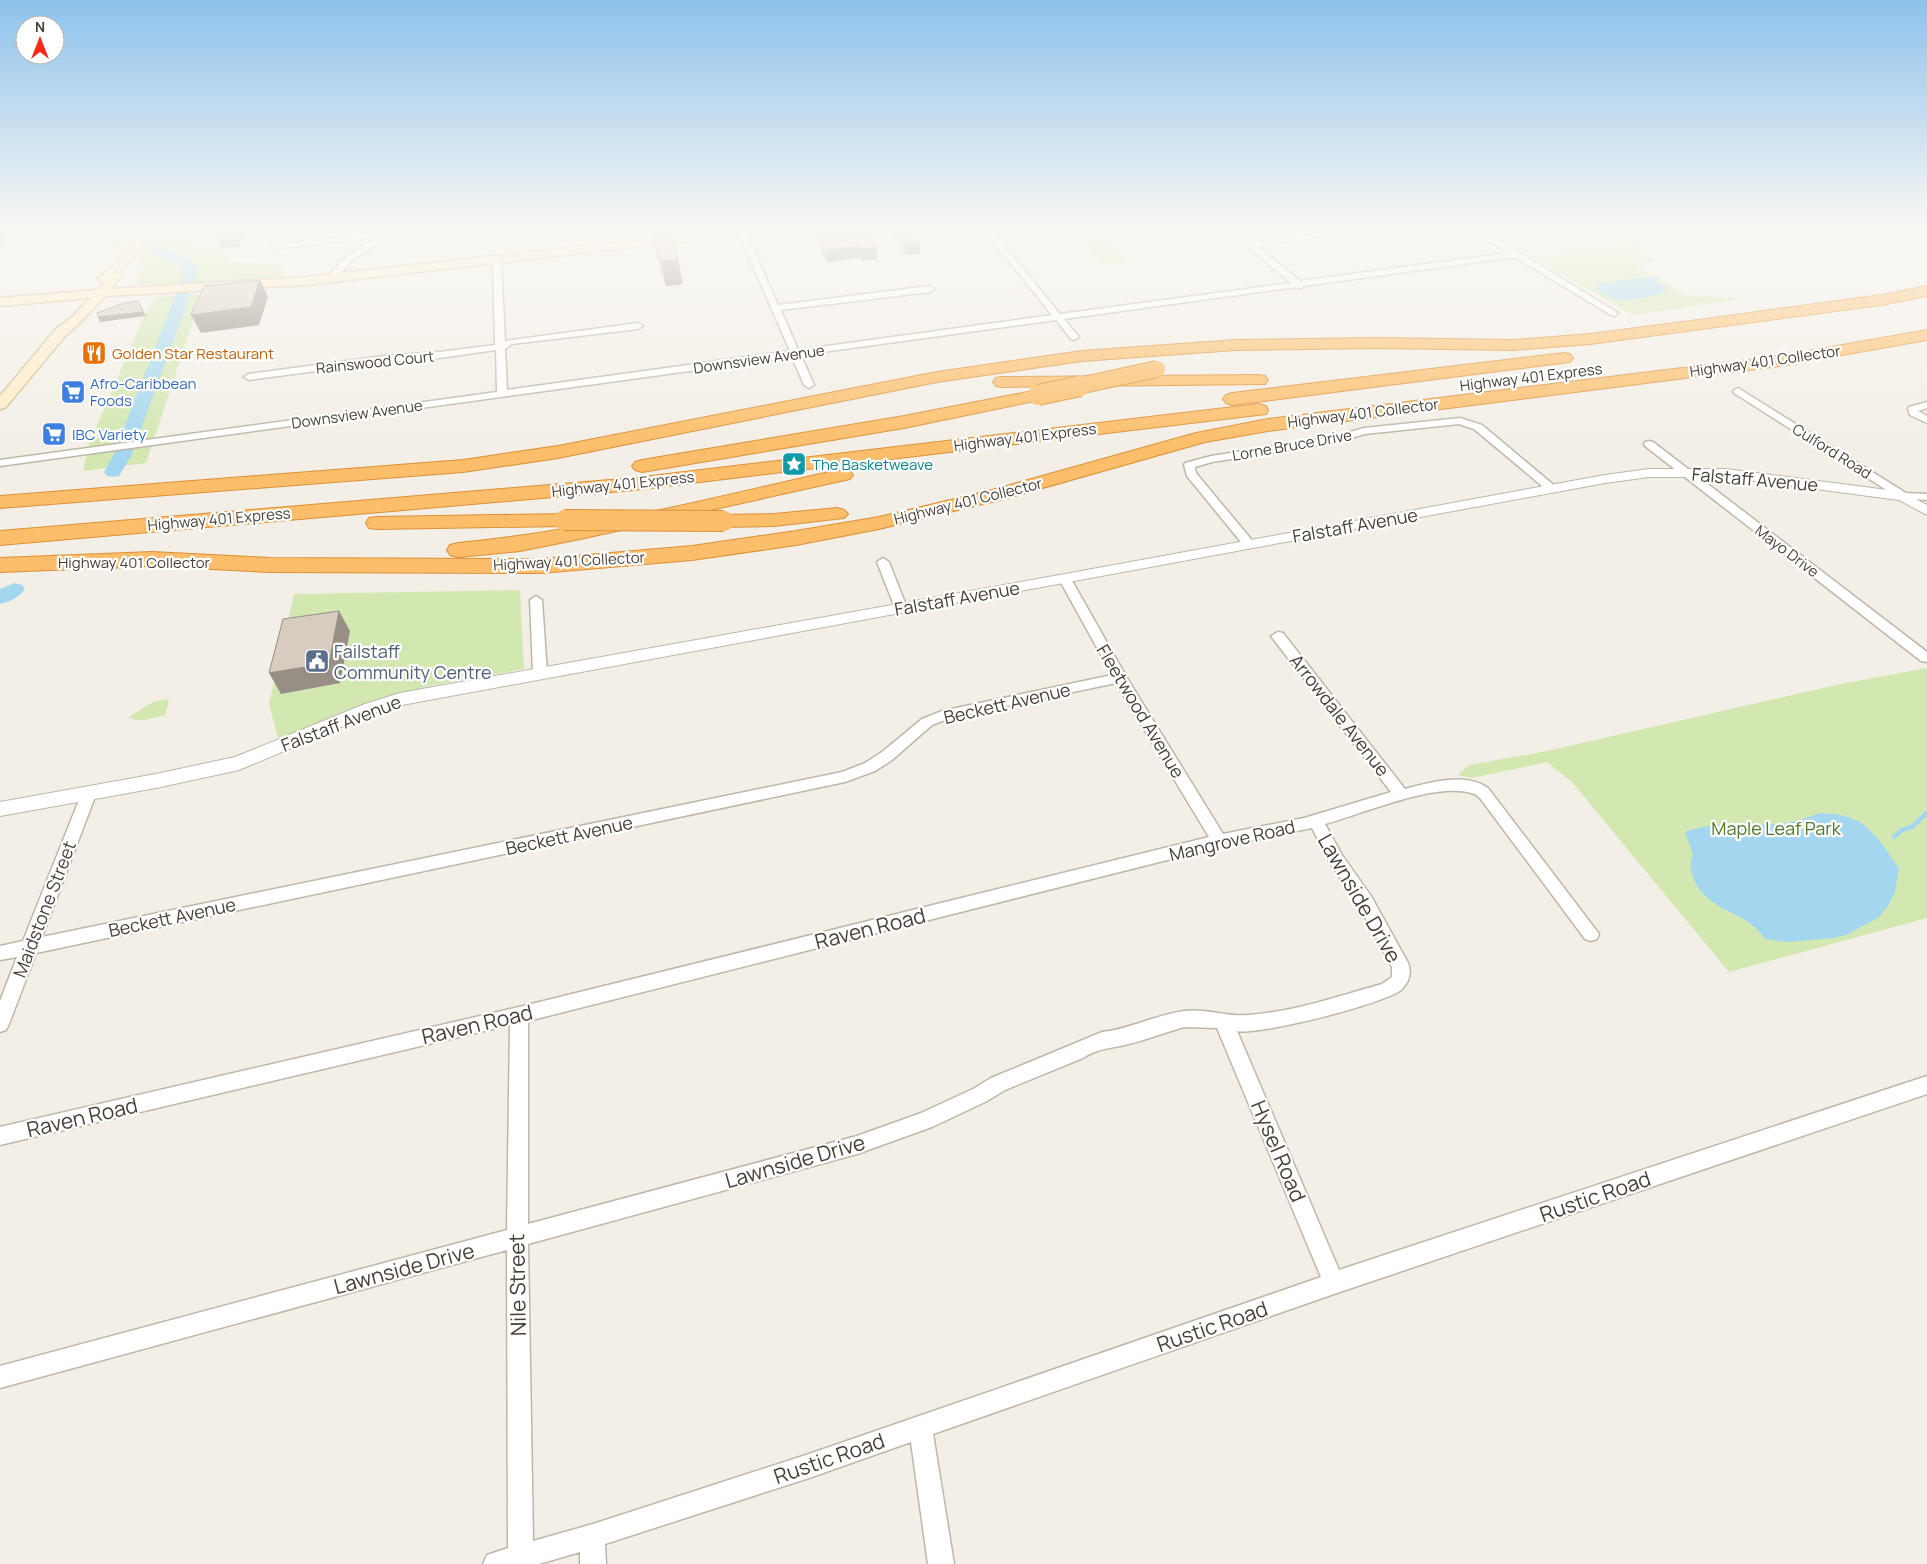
<svg xmlns="http://www.w3.org/2000/svg" width="1927" height="1564" font-family="Manrope,sans-serif">
	<style>
		.green { fill: #d3e7b1 }
		.water { fill: #a4d7ef }
		.lines { fill: none; stroke-linecap: round; stroke-linejoin: round }
		.stream { stroke: #a4d7ef; stroke-width: 4.5 }
		.river { fill: #a4d7ef; fill-rule: evenodd }
		.minor-casing { stroke: #bfb6aa; stroke-width: 3 }
		.tertiary-casing { stroke: #bfb6aa; stroke-width: 2 }
		.secondary-casing { stroke: #d3be98; stroke-width: 3 }
		.motorway-casing { stroke: #db913a; stroke-width: 2 }
		.minor { fill: #fff; fill-rule: evenodd }
		.tertiary { fill: #fff; fill-rule: evenodd }
		.secondary { fill: #feecc7; fill-rule: evenodd }
		.motorway { fill: #fcbe6a; fill-rule: evenodd }
		.motorway-bridge-far1-casing { stroke: #db913a; stroke-width: 18; stroke-linecap: butt }
		.motorway-bridge-casing { stroke: #db913a; stroke-width: 22; stroke-linecap: butt }
		.motorway-bridge-far1 { stroke: #fcbe6a; stroke-width: 16 }
		.motorway-bridge { stroke: #fcbe6a; stroke-width: 20 }
		.wall { fill: #baafa5 }
		.shaded-wall { fill: #978f86 }
		.building { fill: #d8ccc0; stroke: #978f86 }
		.labels { text-anchor: middle; dominant-baseline: central; stroke-width: 4.5; stroke-linejoin: round; paint-order: stroke }
		.far-food-label { font-size: 15px; fill: #c56008; stroke: #fff; text-anchor: start }
		.far-street-label { font-size: 15px; fill: #473f36; stroke: #fff }
		.far-shop-label { font-size: 15px; fill: #366cbe; stroke: #fff; text-anchor: start }
		.far-culture-label { font-size: 15px; fill: #0d838f; stroke: #fff; text-anchor: start }
		.street-label { font-size: 18px; fill: #473f36; stroke: #fff }
		.service-label { font-size: 18px; fill: #4e5e75; stroke: #fff; text-anchor: start }
		.park-label { font-size: 18px; fill: #4e782a; stroke: #fff }
		.near-street-label { font-size: 21px; fill: #473f36; stroke: #fff }
	</style>
	<rect width="100%" height="100%" fill="#f3efe7"/>
	<path class="green" d="M95 228H148L181 237 237 262 281 265 282 277 167 285 137 284 144 261 105 245Z
		M1097 229 1129 262 1104 265 1074 232Z
		M1643 233 1638 252 1655 261 1637 264 1639 267 1687 296 1748 298 1633 315 1533 258 1635 243 1630 238 1623 236Z
		M202 294 146 463 83 471 89 444 143 318 156 297Z
		M520 590 524 669 429 686 371 702 279 741 269 704 294 594Z
		M1927 668V918L1729 972 1572 782 1547 762 1472 778 1458 775 1469 765 1547 751 1836 685Z
		M166 699 169 701 165 715C153 718 140 724 129 717L153 702Z"/>
	<path class="water" d="M1658 276 1657 281 1666 288 1665 292C1638 299 1621 307 1596 289V286L1601 283Z
		M1820 813C1866 814 1874 833 1899 868L1895 892 1888 906 1878 918 1846 935 1834 938 1788 942 1765 939C1747 910 1705 912 1693 877 1691 869 1689 863 1693 855L1685 832C1711 821 1750 826 1778 824 1792 823 1806 818 1820 813Z"/>
	<g class="lines">
		<path class="stream" d="M1894 837 1902 830 1912 827 1927 813"/>
		<path class="river" d="M104 228H119L124 232 189 259 196 267 198 273 131 456 119 476 113 477 107 476 104 472 113 456 184 273 179 265 114 238Z
			M15 583 22 585 25 589C20 597 9 602 0 604V589Z"/>
		<defs>
			<path id="minor" d="M414 228H441L389 236 351 261 336 280 333 281 329 278 334 269 345 258 377 237 274 249 270 247 274 245Z
				M982 228H990L1060 314 1291 283 1226 228H1235L1253 243 1348 228H1369L1258 247 1300 281 1508 253 1469 228H1479L1618 313 1614 316 1611 315 1515 257 1304 286 1300 289 1296 287 1064 319 1079 337 1074 340 1071 339 1056 320 801 355 814 385 809 388 804 385 792 357 0 466V460L497 392 496 350 439 358 384 362 249 380 244 377 249 374 384 356 439 352 495 345 493 260 497 258 501 260 505 341 638 323 643 326 638 329 512 344 505 349 507 390 790 351 738 232 742 230 746 232 778 305 930 286 934 289 930 292 781 310 798 350 1052 315Z
				M1738 388 1906 493 1927 494V500L1899 498 1734 393 1733 391Z
				M1927 402V408L1918 411 1927 416V423L1910 415 1908 409 1909 407Z
				M1460 418 1482 425 1556 487 1558 489 1556 491H1548L1474 429 1459 424 1365 434 1334 443 1212 462 1195 467 1196 473 1255 544 1249 548 1245 547 1187 476 1184 465 1185 463 1211 456 1333 437 1364 428Z
				M1649 441 1653 442 1927 652V662L1921 661 1645 446 1644 444 1645 442Z
				M883 558 889 562 907 608 906 611 901 612 895 608 877 562Z
				M1065 575 1071 579 1127 678 1223 834 1304 818 1391 792 1271 636 1278 632 1283 633 1405 789C1430 782 1466 772 1488 788L1599 934 1597 939 1591 941 1585 939 1483 802C1480 798 1477 794 1471 793 1435 782 1362 814 1325 824L1342 855 1371 896 1407 961C1412 970 1410 981 1402 989 1389 1003 1257 1036 1237 1031L1339 1270 1927 1076V1094L1334 1294 933 1434 954 1564H928L911 1442 809 1478 605 1544 606 1564H580V1552L539 1564H483L487 1555 508 1548 507 1250 0 1388V1366L507 1230 510 1025 0 1145V1127L519 1007 1209 837 1116 683 950 718 932 725 892 760 875 771 845 782 36 953 9 1024 6 1030 0 1032V1001L17 957 0 960V946L23 941 83 790 88 788 93 790 96 794 42 937 842 772 865 763 882 752 922 719 942 711 1112 675 1059 579ZM1312 828 1330 863 1359 906 1392 967V977L1382 984C1338 996 1294 1012 1248 1015 1228 1017 1205 1008 1184 1011 1156 1015 1130 1029 1102 1032L991 1078 973 1089 921 1113 857 1136 528 1224V1021L1219 847ZM1184 1027 1217 1028 1321 1277 809 1454 593 1524 533 1541 528 1244 857 1154 932 1127 987 1101 1005 1090 1083 1058C1095 1050 1105 1049 1120 1046 1141 1042 1163 1033 1184 1027Z
				M536 596 542 600 547 673 545 676H535L533 673 530 600Z"/>
			<path id="tertiary" d="M1649 469H1726L1903 492 1927 505V515L1899 500 1726 477H1649L1605 483 402 705 377 712 239 770 156 788 0 816V802L156 774 235 757 365 704 400 693 1065 574 1605 475Z"/>
			<path id="secondary" d="M147 228H158L121 271 122 275 111 289 306 277 742 228H779L774 231 306 285 105 296 81 322 66 335 5 408 0 409V396L56 329 72 317 90 298 0 306V298L97 290 104 282 100 281 98 278 111 268Z"/>
			<path id="motorway" d="M1927 286V296L1881 305 1590 344 1513 350 1377 348 1236 350 1082 361 937 382 558 458 463 472 0 508V496L463 460 558 446 937 372 1082 351 1236 340 1377 338 1513 340 1590 334 1706 319 1881 295Z
				M1927 330V340L1780 366 1268 431 1205 442 1004 499 879 529 796 545 692 560 541 573 270 572 152 566 0 572V558L152 552 270 558 541 559 692 546 796 531 879 517 992 490 1196 433 1268 419 1780 356Z
				M1564 353 1570 354 1573 358 1570 362 1232 405 1226 403 1223 399 1226 395 1232 393Z
				M1259 375 1265 376 1268 380 1265 384 1002 387 996 386 993 382 996 378 1002 377Z
				M1038 390 1044 391 1047 395 1044 399 904 428 642 472 635 470 632 466 635 462 642 460 904 416Z
				M1259 404 1266 406 1268 410 1266 414 634 490 0 545V531L634 478Z
				M843 469 850 471 853 475 850 479 585 538 520 551 458 557 450 555 447 550 450 545 458 543C588 531 715 497 843 469Z
				M837 508 844 510 848 514 844 518 774 526 724 527 716 526 713 521 716 516 724 515 774 514Z
				M564 514 572 515 575 520 572 525 564 526 377 529 369 528 366 523 369 518 377 517Z"/>
		</defs>
		<use href="#minor" class="minor-casing"/>
		<use href="#tertiary" class="tertiary-casing"/>
		<use href="#secondary" class="secondary-casing"/>
		<use href="#motorway" class="motorway-casing"/>
		<use href="#minor" class="minor"/>
		<use href="#tertiary" class="tertiary"/>
		<use href="#secondary" class="secondary"/>
		<use href="#motorway" class="motorway"/>
		<defs>
			<path id="motorway-bridge-far1" d="M1074 387 1157 369"/>
			<path id="motorway-bridge" d="M1038 395 1080 386
				M564 520 724 521"/>
		</defs>
		<use href="#motorway-bridge-far1" class="motorway-bridge-far1-casing"/>
		<use href="#motorway-bridge" class="motorway-bridge-casing"/>
		<use href="#motorway-bridge-far1" class="motorway-bridge-far1"/>
		<use href="#motorway-bridge" class="motorway-bridge"/>
	</g>
	<path class="wall" d="M815 228 833 231 877 247 878 259 862 261 860 258 827 262 816 240Z
		M892 228H910L920 241V254L905 255 892 237Z
		M1540 228H1596L1552 235Z
		M651 229 683 284 666 286 656 253Z"/>
	<path class="shaded-wall" d="M0 228H11L3 239 4 241 0 246Z
		M212 228H247L239 247 221 249Z
		M1554 228H1596L1552 235Z
		M920 241V254L905 255V243Z
		M859 246 860 258 827 262 826 250Z
		M877 247 878 259 862 261 861 249Z
		M678 259 683 284 666 286 661 261Z
		M260 280 268 297 259 325 201 333 191 315Z
		M138 301 146 316 100 322 98 317Z
		M339 611 350 631 340 683 281 694 269 673Z"/>
	<path class="building" d="M655 228H668L678 259 661 261 651 229Z
		M815 228H831L833 231 857 228H865L877 247 861 249 859 246 826 250Z
		M894 228H910L920 241 905 243Z
		M260 280 251 307 191 315 204 286Z
		M138 301 143 312 98 317 97 313 124 303Z
		M339 611 329 663 269 673 283 619Z"/>
	<linearGradient id="sky" x2="0" y2="1"><stop stop-color="#8dc2eb"/><stop offset="0.51" stop-color="#faf8f4"/><stop offset="1" stop-color="#faf8f4" stop-opacity="0"/></linearGradient>
	<rect width="1927" height="447" fill="url(#sky)"/>
	<defs>
		<symbol id="restaurant-square" viewBox="-11 -11 22 22"><rect x="-9" y="-9" width="18" height="18" rx="4" fill="#e8710a" stroke="#fff"/><path d="M-5-6h1v4h1v-4h1v4h1v-4h1v5L-1.5 .5V6h-2V.5L-5-1ZM5-6V6H3V1.5H1.5Q1.5-4 5-6Z" fill="#fff"/></symbol>
		<symbol id="supermarket-square" viewBox="-11 -11 22 22"><rect x="-9" y="-9" width="18" height="18" rx="4" fill="#3f7fe0" stroke="#fff"/><path d="M-6-5.5h2.5l.6 2H6L4.5 2H-2.5L-4.4-4H-6ZM-1.5 3.2a1.3 1.3 0 1 0 .1 0ZM3 3.2a1.3 1.3 0 1 0 .1 0Z" fill="#fff"/></symbol>
		<symbol id="sight-square" viewBox="-11 -11 22 22"><rect x="-9" y="-9" width="18" height="18" rx="4" fill="#0f9aa8" stroke="#fff"/><path d="M0-6L1.8-2.2L6-1.7L2.9 1.2L3.7 5.4L0 3.3L-3.7 5.4L-2.9 1.2L-6-1.7L-1.8-2.2Z" fill="#fff"/></symbol>
		<symbol id="civic-square" viewBox="-11 -11 22 22"><rect x="-9" y="-9" width="18" height="18" rx="4" fill="#5c6f8a" stroke="#fff"/><path d="M-.6-6.5H3V-4.5H.6V-3L4-1V1h2V6H-6V1h2V-1L-.6-3ZM-1.2 2.5V6h2.4V2.5Z" fill="#fff"/></symbol>
	</defs>
	<g fill-rule="evenodd">
		<use href="#restaurant-square" x="80" y="339" width="28" height="28"/>
		<use href="#supermarket-square" x="59" y="378" width="28" height="28"/>
		<use href="#supermarket-square" x="40" y="420" width="28" height="28"/>
		<use href="#sight-square" x="780" y="450" width="28" height="28"/>
		<use href="#civic-square" x="303" y="647" width="28" height="28"/>
	</g>
	<g class="labels">
		<g class="far-food-label">
			<text x="112" y="353">Golden Star Restaurant</text>
		</g>
		<g class="far-street-label">
			<text transform="translate(759 359) rotate(-8)">Downsview Avenue</text>
			<text transform="translate(1765 361) rotate(-8)">Highway 401 Collector</text>
			<text transform="translate(375 362) rotate(-6)">Rainswood Court</text>
			<text transform="translate(1531 377) rotate(-7)">Highway 401 Express</text>
			<text transform="translate(1363 413) rotate(-7)">Highway 401 Collector</text>
			<text transform="translate(357 414) rotate(-8)">Downsview Avenue</text>
			<text transform="translate(1025 437) rotate(-7)">Highway 401 Express</text>
			<text transform="translate(1292 445) rotate(-10)">Lorne Bruce Drive</text>
			<text transform="translate(1832 451) rotate(32)">Culford Road</text>
			<text transform="translate(623 484) rotate(-6)">Highway 401 Express</text>
			<text transform="translate(968 501) rotate(-14)">Highway 401 Collector</text>
			<text transform="translate(219 519) rotate(-5)">Highway 401 Express</text>
			<text transform="translate(1787 551) rotate(37)">Mayo Drive</text>
			<text transform="translate(569 561) rotate(-3)">Highway 401 Collector</text>
			<text x="134" y="562">Highway 401 Collector</text>
		</g>
		<g class="far-shop-label">
			<text x="90" y="383">Afro-Caribbean<tspan x="90" dy="17">Foods</tspan></text>
			<text x="72" y="434">IBC Variety</text>
		</g>
		<g class="far-culture-label">
			<text x="812" y="464">The Basketweave</text>
		</g>
		<g class="street-label">
			<text transform="translate(1755 479) rotate(5)">Falstaff Avenue</text>
			<text transform="translate(1355 525) rotate(-10)">Falstaff Avenue</text>
			<text transform="translate(957 598) rotate(-10)">Falstaff Avenue</text>
			<text transform="translate(1007 703) rotate(-13)">Beckett Avenue</text>
			<text transform="translate(1141 711) rotate(59)">Fleetwood Avenue</text>
			<text transform="translate(1340 715) rotate(52)">Arrowdale Avenue</text>
			<text transform="translate(341 723) rotate(-21)">Falstaff Avenue</text>
			<text transform="translate(569 835) rotate(-12)">Beckett Avenue</text>
			<text transform="translate(1232 840) rotate(-13)">Mangrove Road</text>
			<text transform="translate(44 909) rotate(-69)">Maidstone Street</text>
			<text transform="translate(172 917) rotate(-12)">Beckett Avenue</text>
		</g>
		<g class="service-label">
			<text x="334" y="651">Failstaff<tspan x="334" dy="21">Community Centre</tspan></text>
		</g>
		<g class="park-label">
			<text x="1776" y="828">Maple Leaf Park</text>
		</g>
		<g class="near-street-label">
			<text transform="translate(1360 898) rotate(60)">Lawnside Drive</text>
			<text transform="translate(870 928) rotate(-14)">Raven Road</text>
			<text transform="translate(477 1024) rotate(-13)">Raven Road</text>
			<text transform="translate(82 1117) rotate(-13)">Raven Road</text>
			<text transform="translate(1279 1151) rotate(67)">Hysel Road</text>
			<text transform="translate(795 1161) rotate(-16)">Lawnside Drive</text>
			<text transform="translate(1595 1196) rotate(-19)">Rustic Road</text>
			<text transform="translate(404 1268) rotate(-15)">Lawnside Drive</text>
			<text transform="translate(517 1285) rotate(-91)">Nile Street</text>
			<text transform="translate(1212 1326) rotate(-19)">Rustic Road</text>
			<text transform="translate(829 1458) rotate(-19)">Rustic Road</text>
		</g>
	</g>
	<g transform="translate(40 40)"><circle r="24" fill="#ffffff" stroke="#b5b2af"/>
	<path d="M0-4L9 19L0 12L-9 19Z" fill="#f7291b"/>
	<text y="-8" font-size="14" font-weight="bold" text-anchor="middle" fill="#473f36">N</text>
	</g>
</svg>
